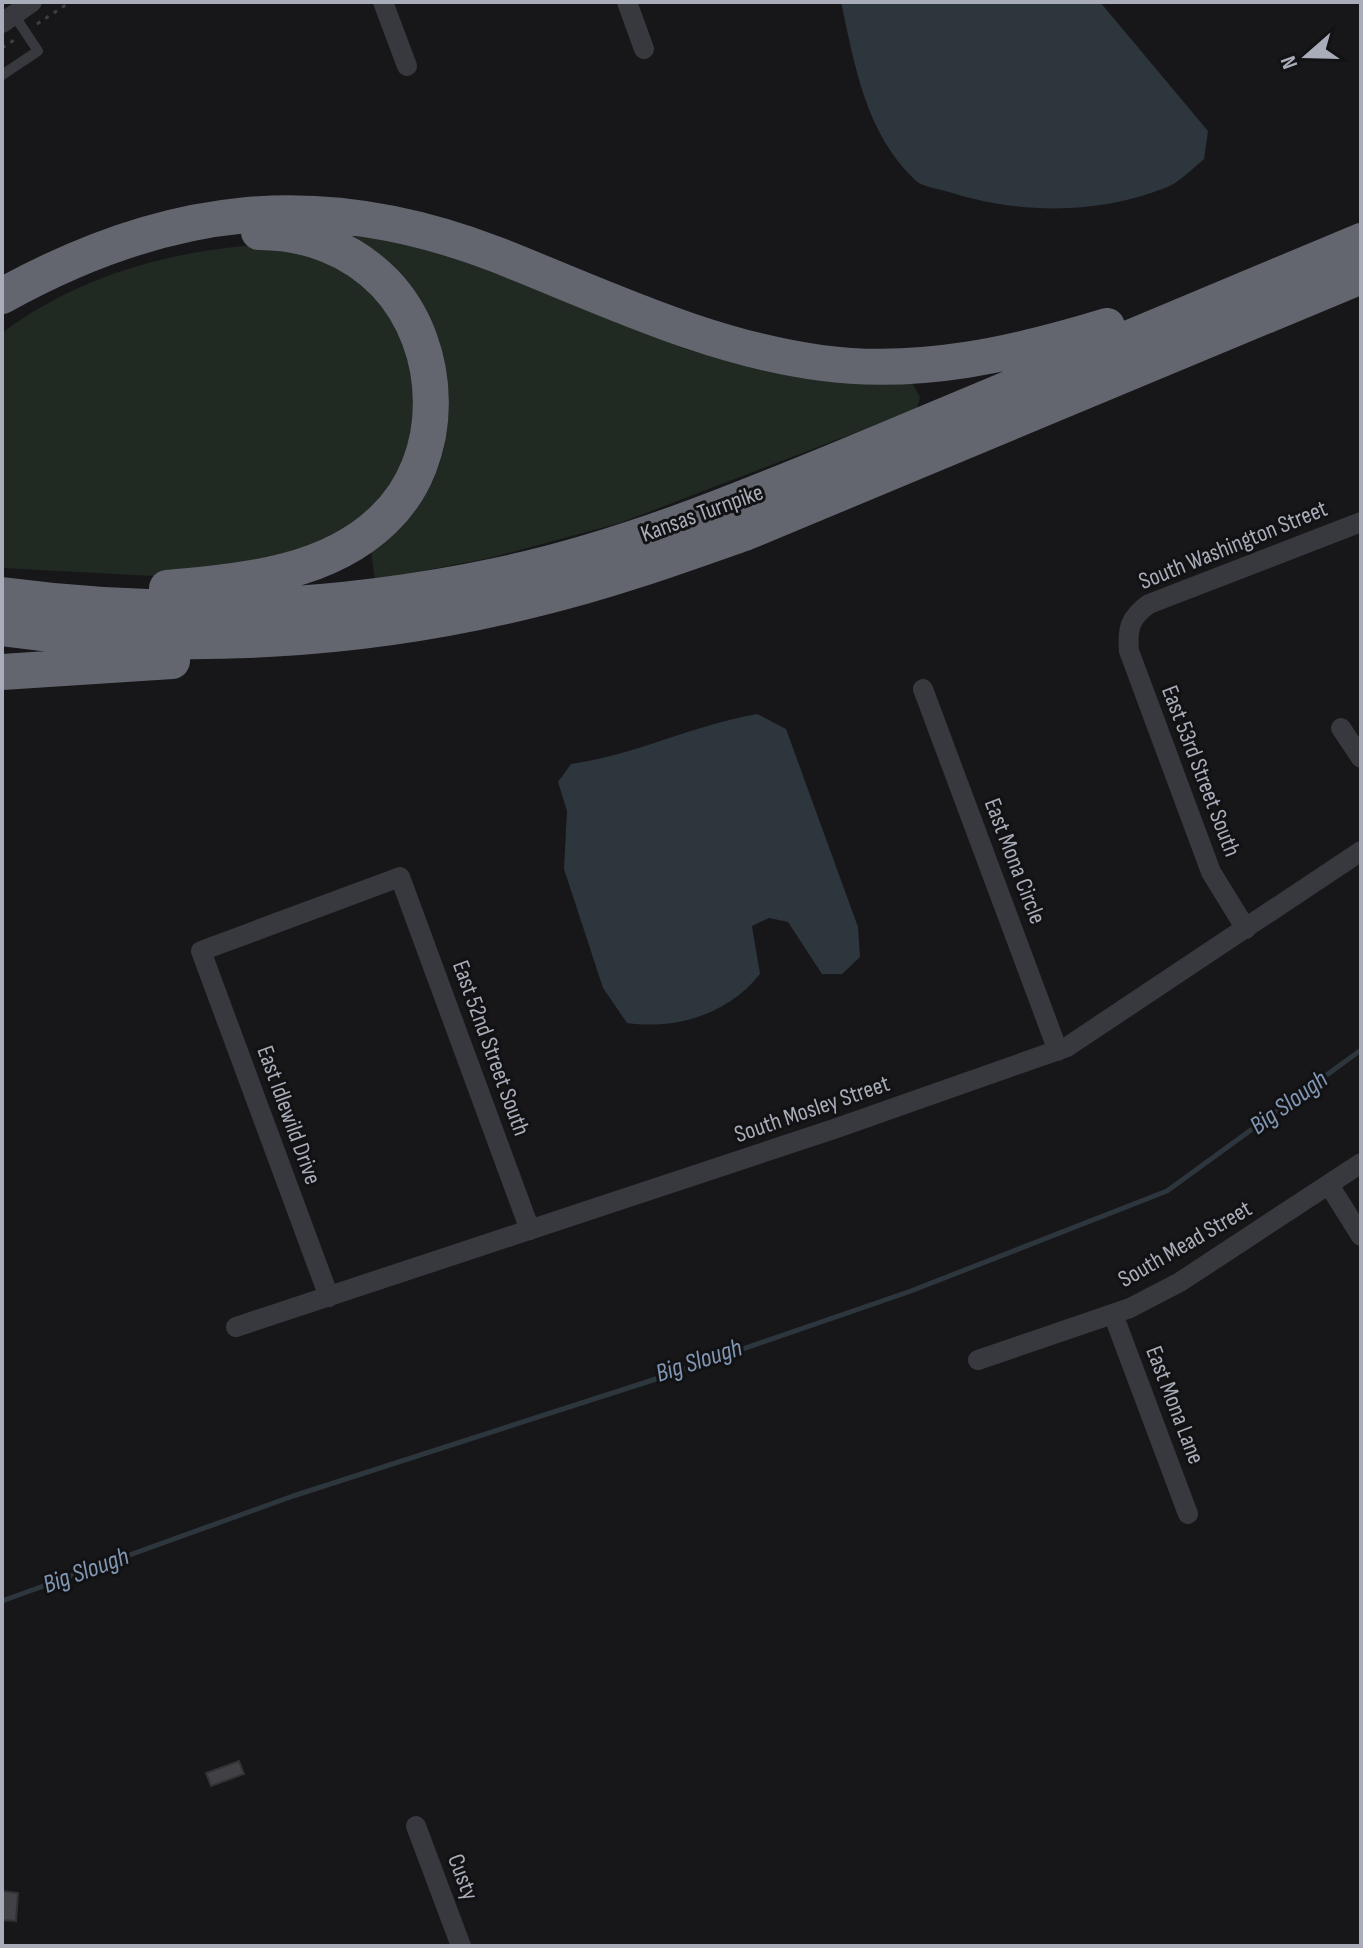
<svg xmlns="http://www.w3.org/2000/svg" width="1363" height="1948" font-family="'Sofia Sans Condensed',sans-serif">
	<style>
		.green { fill: #212923 }
		.water { fill: #2d353d }
		.lines { fill: none; stroke-linecap: round; stroke-linejoin: round }
		.stream { stroke: #2d353d; stroke-width: 5 }
		.building { fill: #424246; stroke: #323135; stroke-width: 2 }
		.path { stroke: #3e3f45; stroke-width: 3; stroke-dasharray: 4 6; stroke-linecap: butt }
		.service { stroke: #38393e; stroke-width: 10 }
		.minor { stroke: #38393e; stroke-width: 20 }
		.motorway { stroke: #64666f; stroke-width: 36 }
		.labels { text-anchor: middle; dominant-baseline: central; stroke-width: 6; stroke-linejoin: round; paint-order: stroke }
		.street-label { font-size: 24px; fill: #a9adb9; stroke: #121214 }
		.water-label { font-size: 26px; font-style: italic; fill: #8197b4; stroke: #121214 }
	</style>
	<rect width="100%" height="100%" fill="#171719"/>
	<path class="green" d="M360 231 411 242 594 309 688 350 801 378 912 383 920 397 917 408 899 416 620 523 490 558 375 580 371 552 402 525 433 481 443 453 448 412 345 238Z
		M270 244 303 249 366 284 406 339 419 408 396 487 318 551 173 577 2 568V333C79 275 175 249 270 244Z"/>
	<path class="water" d="M841 2H1100L1208 131 1204 159C1193 168 1179 183 1165 188 1097 215 1018 214 949 192 939 189 922 187 915 180 865 132 855 66 841 2Z
		M757 714 786 729 858 927 860 957 842 974H822L788 922 769 918 752 926 760 974C728 1014 677 1030 627 1023L603 988 564 869 567 811 558 782 571 764C635 755 693 725 757 714Z"/>
	<g class="lines">
		<path class="stream" d="M2 1601 293 1496 653 1380 911 1291 1167 1191 1361 1050"/>
	</g>
	<path class="building" d="M239 1761 244 1774 211 1786 206 1773Z
		M2 1891 18 1893 16 1921 2 1920Z"/>
	<g class="lines">
		<path class="path" d="M37 24 70 2
			M2 48 14 40"/>
		<path class="service" d="M2 75 38 51 14 15"/>
		<path class="minor" d="M383 2 407 66
			M627 2 644 49
			M2 23 32 2
			M923 689 1058 1051
			M1341 728 1361 758
			M1246 929 1211 872 1129 651C1127 629 1130 617 1149 604L1361 522
			M1329 1185 1361 1236
			M329 1297 201 951 400 877 530 1230
			M1113 1314 1188 1514
			M236 1327 834 1129 1067 1047 1361 851
			M978 1360 1130 1308 1180 1282 1361 1163
			M416 1826 461 1946"/>
		<path class="motorway" d="M2 296C166 205 318 186 495 254 602 296 707 348 822 363 919 376 1015 354 1107 326
			M167 588C242 581 326 575 383 520 448 459 445 346 385 283 351 248 306 232 259 232
			M2 595C169 617 335 610 500 575 632 547 755 494 879 443 1040 377 1200 308 1361 241
			M2 628C179 653 366 642 539 598 610 581 679 556 747 532L1361 276
			M2 672 172 661"/>
	</g>
	<g class="labels">
		<g class="street-label">
			<text transform="translate(702 513) rotate(-20)">Kansas Turnpike</text>
			<text transform="translate(1233 545) rotate(-22)">South Washington Street</text>
			<text transform="translate(1201 771) rotate(69)">East 53rd Street South</text>
			<text transform="translate(1015 861) rotate(69)">East Mona Circle</text>
			<text transform="translate(491 1048) rotate(70)">East 52nd Street South</text>
			<text transform="translate(812 1109) rotate(-19)">South Mosley Street</text>
			<text transform="translate(289 1115) rotate(70)">East Idlewild Drive</text>
			<text transform="translate(1185 1244) rotate(-30)">South Mead Street</text>
			<text transform="translate(1175 1405) rotate(69)">East Mona Lane</text>
			<text transform="translate(463 1877) rotate(69)">Custy</text>
		</g>
		<g class="water-label">
			<text transform="translate(1289 1103) rotate(-36)">Big Slough</text>
			<text transform="translate(699 1361) rotate(-18)">Big Slough</text>
			<text transform="translate(86 1571) rotate(-20)">Big Slough</text>
		</g>
	</g>
	<rect width="1363" height="1948" fill="none" stroke="#a9adb9" stroke-width="8"/>
	<g transform="translate(1307 56) rotate(250)" stroke="#121214" stroke-width="6" paint-order="stroke">
	<path d="M0-6L14 30L0 20L-14 30Z" fill="#a9adb9"/>
	<text y="-12" font-size="22" font-weight="bold" text-anchor="middle" fill="#a9adb9">N</text>
	</g>
</svg>
